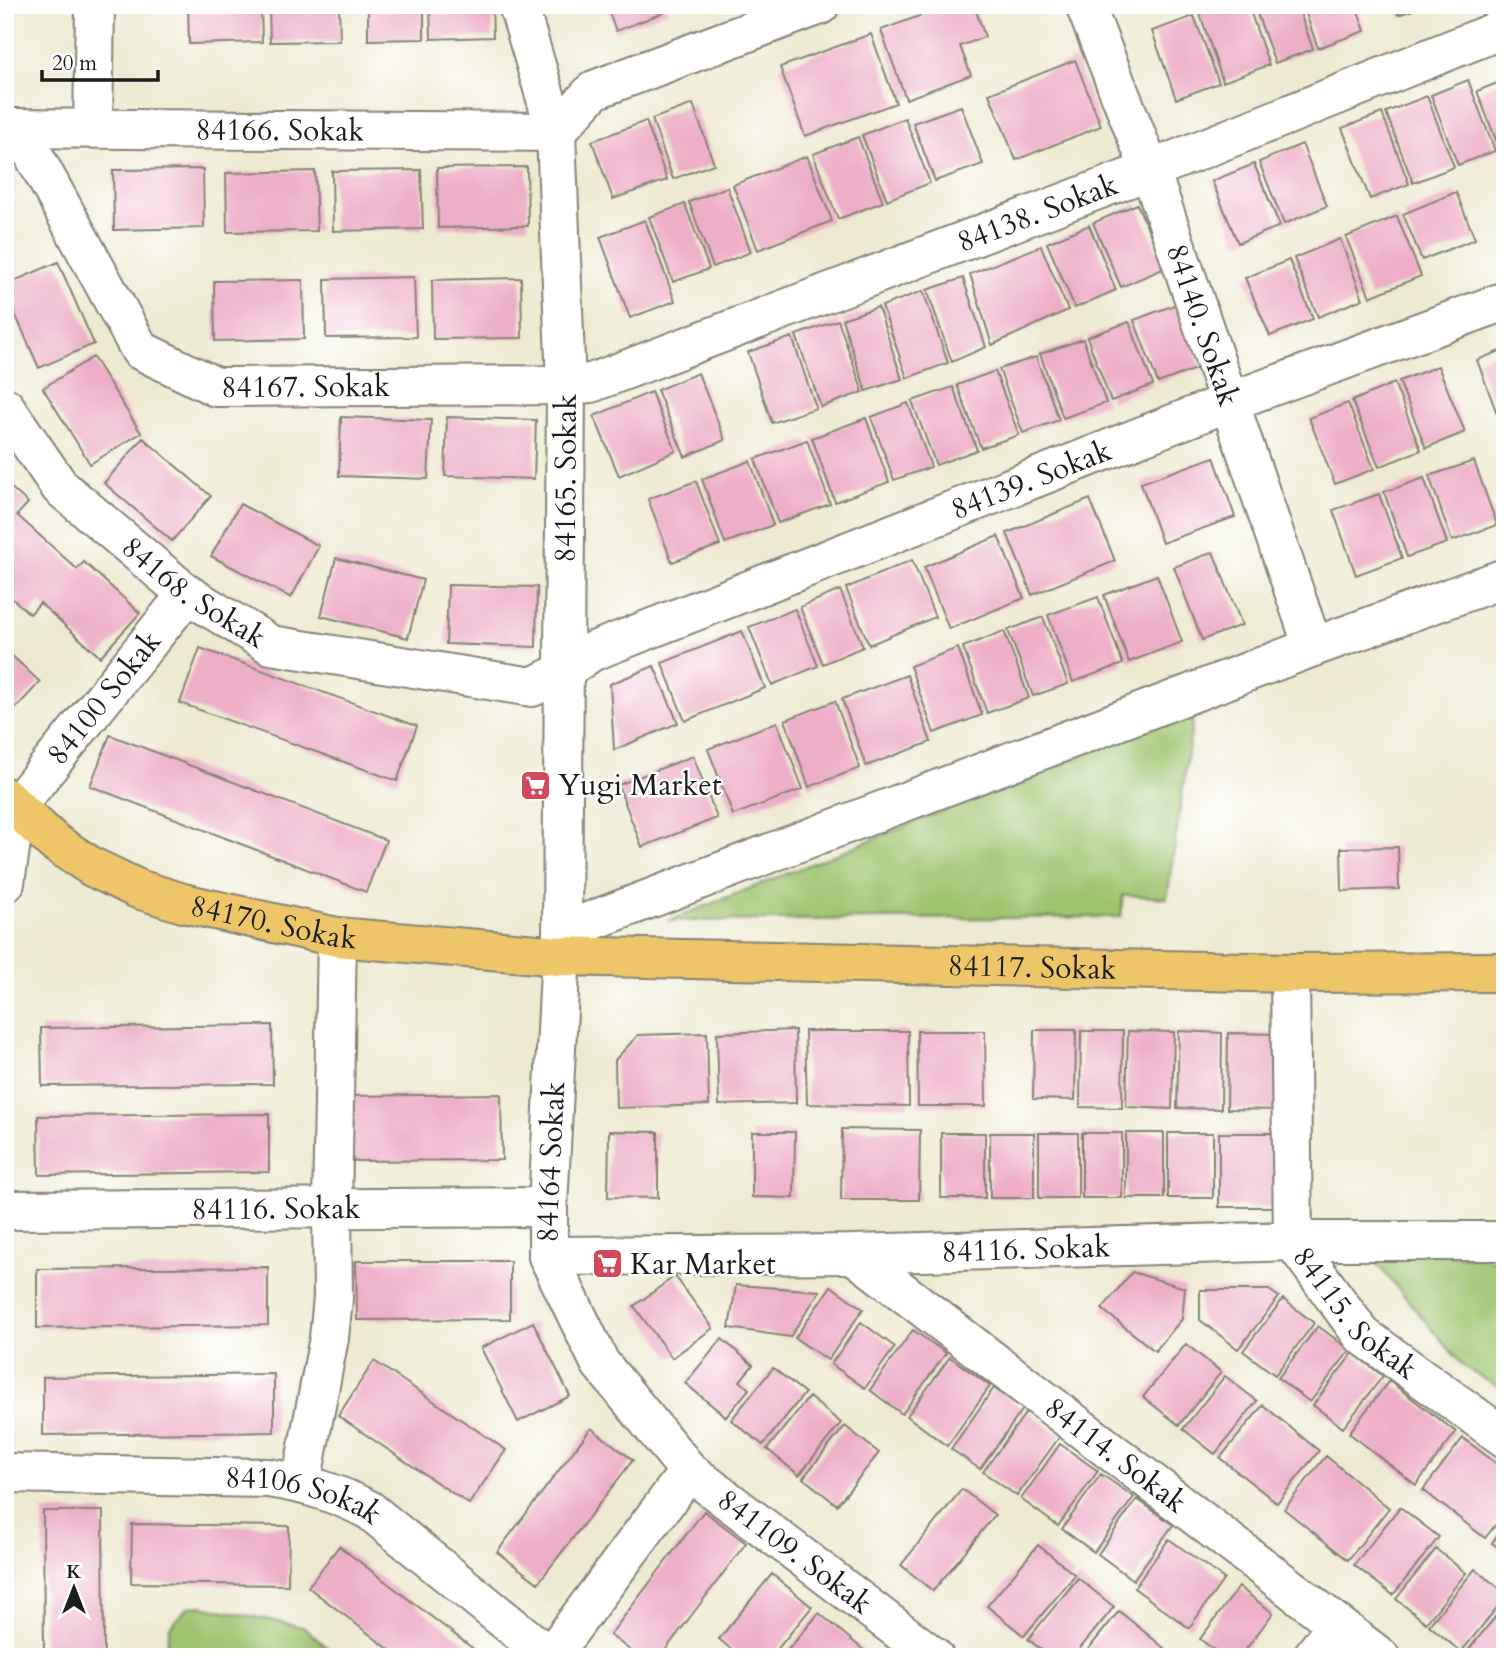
<svg xmlns="http://www.w3.org/2000/svg" width="1510" height="1662" font-family="Cardo,serif">
	<style>
		.green { fill: #9ec46e; stroke: #5d7045; stroke-width: 2 }
		.building { fill: #edafc8 }
		.lines { fill: none; stroke-linecap: round; stroke-linejoin: round }
		.minor-casing { stroke: #858376; stroke-width: 42 }
		.major-casing { stroke: #858376; stroke-width: 42 }
		.minor { stroke: #fff; stroke-width: 38 }
		.major { stroke: #eec569; stroke-width: 38 }
		.labels { text-anchor: middle; dominant-baseline: central; stroke-width: 5; stroke-linejoin: round; paint-order: stroke }
		.street-label { font-size: 30px; fill: #1c1c1c; stroke: #fff }
		.poi-label { font-size: 30px; fill: #1c1c1c; stroke: #fff; text-anchor: start }
	</style>
	<rect width="100%" height="100%" fill="#fff"/>
	<filter id="ink" filterUnits="userSpaceOnUse"><feTurbulence type="fractalNoise" baseFrequency=".0143" numOctaves="2"/><feDisplacementMap in="SourceGraphic" scale="14" xChannelSelector="R" yChannelSelector="G"/><feConvolveMatrix kernelMatrix="1 2 1 2 8 2 1 2 1" color-interpolation-filters="sRGB"/></filter>
	<filter id="wash" filterUnits="userSpaceOnUse"><feTurbulence type="fractalNoise" baseFrequency=".00686" numOctaves="4" result="noise"/><feDisplacementMap in="SourceGraphic" scale="28" xChannelSelector="R" yChannelSelector="G"/><feGaussianBlur stdDeviation="1.57" result="paint"/><feColorMatrix in="noise" values="0 0 0 0 0 0 0 0 0 0 0 0 0 0 0 0 0 1.4 0 .05"/><feComposite in="paint" operator="in"/></filter>
	<g filter="url(#wash)">
		<rect width="100%" height="100%" fill="#eeead1"/>
		<path class="green" d="M1194 711 1167 898 1123 895 1121 917 668 921Z
			M1361 1245 1505 1261V1391L1464 1367Z
			M202 1606 303 1627 339 1657H164L170 1627 188 1607Z"/>
		<g id="blocks">
			<path class="building" d="M188 5H261L262 42 189 44Z
				M269 5H339L340 41 270 42Z
				M368 5H424V39L368 40Z
				M430 5H492L493 37 431 39Z
				M606 5H666L668 11 616 31Z
				M949 5H974L985 37 960 46 971 75 906 99 881 30Z
				M1225 5H1248L1269 65 1223 82 1200 14Z
				M1254 5H1297L1313 49 1275 63Z
				M1303 5H1356L1365 31 1318 48Z
				M1394 5H1425V6L1398 15Z
				M1194 16 1219 83 1176 99 1152 31Z
				M871 34 896 103 805 136 780 67Z
				M1075 60 1101 126 1016 160 989 94Z
				M1468 80 1495 151 1458 165 1431 95Z
				M1505 80V148L1500 150 1477 91Z
				M1427 96 1454 167 1413 183 1386 112Z
				M693 104 714 164 673 179 652 119Z
				M961 106 983 164 935 181 913 123Z
				M1382 113 1409 184 1370 199 1342 128Z
				M905 118 930 183 887 200 862 135Z
				M646 121 667 180 613 199 592 141Z
				M858 137 883 202 838 219 813 154Z
				M1302 144 1327 206 1284 224 1259 162Z
				M807 156 832 221 758 250 733 185Z
				M1254 164 1280 226 1238 243 1212 181Z
				M527 167 528 226 438 228 437 168Z
				M203 169 204 228 114 230 113 170Z
				M421 170 423 229 333 231 332 171Z
				M315 171 317 231 227 232 226 173Z
				M727 187 751 252 713 267 689 202Z
				M1456 192 1475 239 1422 260 1403 214Z
				M685 204 709 269 673 282 649 217Z
				M1137 204 1165 268 1121 287 1093 223Z
				M1397 216 1421 276 1370 297 1346 237Z
				M645 220 675 301 630 318 600 237Z
				M1089 225 1116 290 1075 308 1047 243Z
				M1340 239 1363 299 1318 317 1294 258Z
				M1041 246 1068 310 992 345 970 274Z
				M1289 260 1313 319 1270 336 1245 278Z
				M58 262 94 344 39 368 5 291V285Z
				M414 277 416 337 326 338 325 279Z
				M521 278 522 338 433 339 432 280Z
				M963 278 986 347 952 362 927 290Z
				M303 280 304 339 215 341 214 281Z
				M923 291 948 363 907 378 882 306Z
				M1177 304 1201 367 1158 383 1134 320Z
				M878 307 902 379 866 391 842 319Z
				M838 320 863 392 821 407 796 335Z
				M1129 322 1153 385 1111 401 1087 337Z
				M792 337 816 408 772 423 748 352Z
				M1083 339 1106 403 1063 418 1040 354Z
				M1505 349V417L1499 419 1477 360Z
				M93 357 141 433 90 464 43 388Z
				M1036 357 1059 420 1023 433 999 369Z
				M1438 366 1465 432 1426 448 1399 381Z
				M995 371 1019 435 981 448 957 385Z
				M698 373 725 440 685 457 657 390Z
				M1394 383 1421 450 1379 467 1352 401Z
				M953 387 977 450 936 465 912 401Z
				M651 392 676 451 619 476 594 416Z
				M908 403 931 467 894 480 871 417Z
				M1348 403 1374 469 1335 484 1309 418Z
				M341 417 431 420 428 479 339 476Z
				M447 417 536 420 534 479 445 476Z
				M866 418 889 482 835 502 812 438Z
				M143 438 211 496 172 541 104 483Z
				M807 440 830 504 778 523 755 459Z
				M1214 457 1235 517 1162 543 1141 483Z
				M750 461 773 525 725 543 702 479Z
				M1474 461 1497 525 1452 541 1429 476Z
				M1424 478 1447 543 1407 557 1384 492Z
				M696 481 720 545 672 562 648 499Z
				M5 482 28 503 17 515 77 569 84 562 140 613 100 657 40 603 30 614 5 592Z
				M1379 494 1402 558 1356 575 1333 510Z
				M1090 499 1115 561 1032 595 1007 533Z
				M240 504 319 546 291 598 211 556Z
				M998 536 1024 598 949 629 924 567Z
				M1213 552 1242 625 1202 640 1174 567Z
				M336 558 423 580 408 638 321 616Z
				M912 560 935 617 869 645 846 588Z
				M1157 575 1182 642 1129 662 1104 595Z
				M448 585 537 587 536 647 446 644Z
				M840 590 863 647 823 664 800 607Z
				M1098 597 1123 664 1073 682 1048 615Z
				M795 609 818 666 772 685 749 627Z
				M1043 617 1068 684 1033 696 1008 630Z
				M742 631 765 688 685 721 662 663Z
				M1004 631 1029 698 987 713 963 647Z
				M200 648 417 726 397 781 180 703Z
				M958 648 982 715 934 733 910 666Z
				M5 649 40 682 5 720Z
				M654 666 678 723 614 750 610 684Z
				M907 675 931 742 866 766 842 699Z
				M835 701 860 768 809 787 785 720Z
				M777 722 803 789 733 815 708 749Z
				M110 735 386 840 366 892 90 786Z
				M693 756 717 818 642 847 618 785Z
				M1398 847 1399 889 1342 891 1341 848Z
				M272 1025 273 1084 42 1086 41 1028Z
				M795 1030 796 1103 719 1105 717 1033Z
				M1034 1030H1076L1075 1100 1033 1099Z
				M805 1031H908L909 1106 807 1104Z
				M917 1031H985L986 1106H918Z
				M1081 1031H1123L1122 1108 1080 1107Z
				M1128 1031 1174 1032 1172 1109 1126 1107Z
				M1179 1031 1222 1033 1221 1109 1177 1108Z
				M707 1033 709 1105 616 1108 615 1060 638 1035Z
				M1228 1033 1283 1034 1282 1110 1227 1109Z
				M501 1094 502 1160 347 1161 346 1096Z
				M269 1114V1172L39 1175 38 1116Z
				M842 1129 920 1130 919 1200H841Z
				M609 1131 658 1132V1198L608 1197Z
				M752 1132H795L794 1198 752 1197Z
				M941 1133H985V1198H941Z
				M990 1133H1034V1198H990Z
				M1039 1133H1078V1198H1039Z
				M1082 1133H1122V1198H1082Z
				M1126 1133H1164V1198H1126Z
				M1168 1133H1213V1198H1168Z
				M1219 1133H1280V1207H1219Z
				M356 1261H510V1319L357 1320Z
				M268 1267V1325L37 1328V1269Z
				M1132 1272 1185 1288 1182 1319 1155 1351 1102 1309Z
				M675 1276 713 1328 672 1358 634 1306Z
				M736 1285 820 1291 790 1337 729 1328Z
				M831 1286 863 1309 828 1360 795 1338Z
				M1200 1290H1269L1279 1297 1238 1349 1200 1320Z
				M1283 1299 1314 1323 1275 1375 1243 1351Z
				M533 1322 570 1396 518 1422 481 1348Z
				M861 1322 895 1347 865 1388 831 1364Z
				M1318 1326 1350 1350 1310 1402 1278 1378Z
				M913 1330 946 1353 902 1414 870 1390Z
				M722 1339 753 1365 740 1381 749 1389 726 1417 685 1383Z
				M1186 1344 1221 1372 1179 1425 1143 1397Z
				M1353 1353 1383 1376 1343 1428 1313 1405Z
				M950 1357 990 1386 947 1446 907 1416Z
				M374 1361 506 1450 469 1504 338 1416Z
				M773 1368 805 1393 763 1445 731 1420Z
				M274 1374V1432L43 1435V1377Z
				M1225 1376 1257 1401 1215 1454 1183 1429Z
				M1389 1381 1456 1432 1416 1485 1349 1433Z
				M994 1388 1023 1409 980 1469 951 1449Z
				M809 1397 841 1423 799 1475 767 1449Z
				M1263 1405 1319 1451 1277 1503 1220 1458Z
				M1027 1411 1060 1436 1017 1496 983 1472Z
				M845 1426 879 1453 837 1505 803 1478Z
				M591 1428 633 1460 538 1583 497 1552Z
				M1463 1438 1505 1470V1513L1485 1538 1423 1490Z
				M1060 1444 1098 1471 1058 1526 1021 1499Z
				M1326 1456 1389 1508 1348 1560 1284 1509Z
				M1101 1474 1134 1497 1094 1552 1062 1529Z
				M962 1489 995 1515 933 1591 901 1565Z
				M1137 1499 1173 1525 1133 1580 1098 1554Z
				M1400 1507 1439 1537 1393 1595 1354 1565Z
				M43 1511H103L104 1657H44Z
				M704 1511 746 1543 660 1657H639L610 1635Z
				M132 1524 289 1526 288 1585 131 1583Z
				M1505 1525V1552L1492 1543Z
				M1169 1539 1224 1579 1189 1628 1134 1588Z
				M1038 1545 1075 1575 1024 1636 987 1606Z
				M339 1546 484 1657H399L308 1587Z
				M1436 1549 1466 1573 1426 1623 1396 1599Z
				M1475 1569 1505 1593V1598L1461 1652 1429 1625Z
				M772 1574 812 1607 771 1657H740L719 1639Z
				M1078 1578 1114 1607 1073 1657H1050L1028 1639Z
				M1239 1587 1273 1613 1240 1657H1223L1200 1639Z
				M1505 1605V1657H1468L1465 1654Z
				M1119 1611 1175 1657H1082Z
				M819 1613 872 1657H782Z"/>
		</g>
	</g>
	<g filter="url(#ink)">
		<use href="#blocks" fill-opacity="0" stroke="#858376" stroke-width="2"/>
		<g class="lines">
			<defs>
				<g id="minor">
					<path id="s1" d="M1085 5 1150 170 1313 647"/>
					<path id="s2" d="M5 128 556 132 594 90 820 5"/>
					<path id="s3" d="M19 128 140 350 216 387 566 385 591 383 1150 170 1505 28"/>
					<path d="M93 128 95 5"/>
					<path id="s4" d="M5 407 60 487 187 594 271 645 532 687 564 671 591 652 1229 402 1505 301"/>
					<path id="s5" d="M5 883 16 807 187 594"/>
					<path d="M562 932 1313 647 1505 578"/>
					<path id="s6" d="M1290 973 1293 1241 1362 1335 1505 1438"/>
					<path id="s7" d="M5 1210 548 1207"/>
					<path id="s8" d="M853 1254 1380 1657"/>
					<path id="s9" d="M548 1256 853 1254 1293 1241H1505"/>
					<path id="s10" d="M689 1471 934 1657"/>
					<path id="s11" d="M5 1473 268 1478C307 1484 334 1492 369 1510L550 1657 689 1471 600 1363 548 1256V1207L562 932 566 385 556 132 518 5"/>
					<path d="M301 1483 329 1338 333 1298 332 1208 337 937"/>
					<path d="M1312 1657 1337 1625"/>
				</g>
				<g id="major">
					<path id="s12" d="M5 797 54 842 92 867 138 889 183 903 337 937 560 956 1290 973 1505 972"/>
				</g>
			</defs>
			<use href="#minor" class="minor-casing"/>
			<use href="#major" class="major-casing"/>
			<use href="#minor" class="minor"/>
			<use href="#major" class="major"/>
		</g>
	</g>
	<defs>
		<symbol id="supermarket-square" viewBox="-11 -11 22 22"><rect x="-9" y="-9" width="18" height="18" rx="4" fill="#d1495b" stroke="#fff"/><path d="M-6-5.5h2.5l.6 2H6L4.5 2H-2.5L-4.4-4H-6ZM-1.5 3.2a1.3 1.3 0 1 0 .1 0ZM3 3.2a1.3 1.3 0 1 0 .1 0Z" fill="#fff"/></symbol>
	</defs>
	<g fill-rule="evenodd">
		<use href="#supermarket-square" x="518" y="768" width="35" height="35"/>
		<use href="#supermarket-square" x="590" y="1246" width="35" height="35"/>
	</g>
	<g class="labels">
		<g class="street-label">
			<text stroke="none"><textPath href="#s2" startOffset="275">84166. Sokak</textPath></text>
			<text stroke="none"><textPath href="#s3" startOffset="1190">84138. Sokak</textPath></text>
			<text stroke="none"><textPath href="#s1" startOffset="341">84140. Sokak</textPath></text>
			<text stroke="none"><textPath href="#s3" startOffset="427">84167. Sokak</textPath></text>
			<text stroke="none"><textPath href="#s11" startOffset="1872">84165. Sokak</textPath></text>
			<text stroke="none"><textPath href="#s4" startOffset="1167">84139. Sokak</textPath></text>
			<text stroke="none"><textPath href="#s4" startOffset="268">84168. Sokak</textPath></text>
			<text stroke="none"><textPath href="#s5" startOffset="217">84100 Sokak</textPath></text>
			<text stroke="none"><textPath href="#s12" startOffset="303">84170. Sokak</textPath></text>
			<text stroke="none"><textPath href="#s12" startOffset="1064">84117. Sokak</textPath></text>
			<text stroke="none"><textPath href="#s11" startOffset="1188">84164 Sokak</textPath></text>
			<text stroke="none"><textPath href="#s7" startOffset="271">84116. Sokak</textPath></text>
			<text stroke="none"><textPath href="#s9" startOffset="478">84116. Sokak</textPath></text>
			<text stroke="none"><textPath href="#s6" startOffset="364">84115. Sokak</textPath></text>
			<text stroke="none"><textPath href="#s8" startOffset="331">84114. Sokak</textPath></text>
			<text stroke="none"><textPath href="#s11" startOffset="301">84106 Sokak</textPath></text>
			<text stroke="none"><textPath href="#s10" startOffset="133">841109. Sokak</textPath></text>
		</g>
		<g class="poi-label">
			<text x="558" y="785">Yugi Market</text>
			<text x="630" y="1264">Kar Market</text>
		</g>
	</g>
	<rect width="1510" height="1662" fill="none" stroke="#fff" stroke-width="28"/>
	<g transform="translate(74 1588)" stroke="#ffffff" stroke-width="5" paint-order="stroke">
	<path d="M0-5L12 26L0 18L-12 26Z" fill="#1c1c1c"/>
	<text y="-10" font-size="19" font-weight="bold" text-anchor="middle" fill="#1c1c1c">K</text>
	</g>
	<path d="M42 70v10h116v-10" fill="none" stroke="#1c1c1c" stroke-width="3.5"/>
	<text x="52" y="70" font-size="21" fill="#1c1c1c" stroke="#ffffff" stroke-width="5" paint-order="stroke">20 m</text>
</svg>
